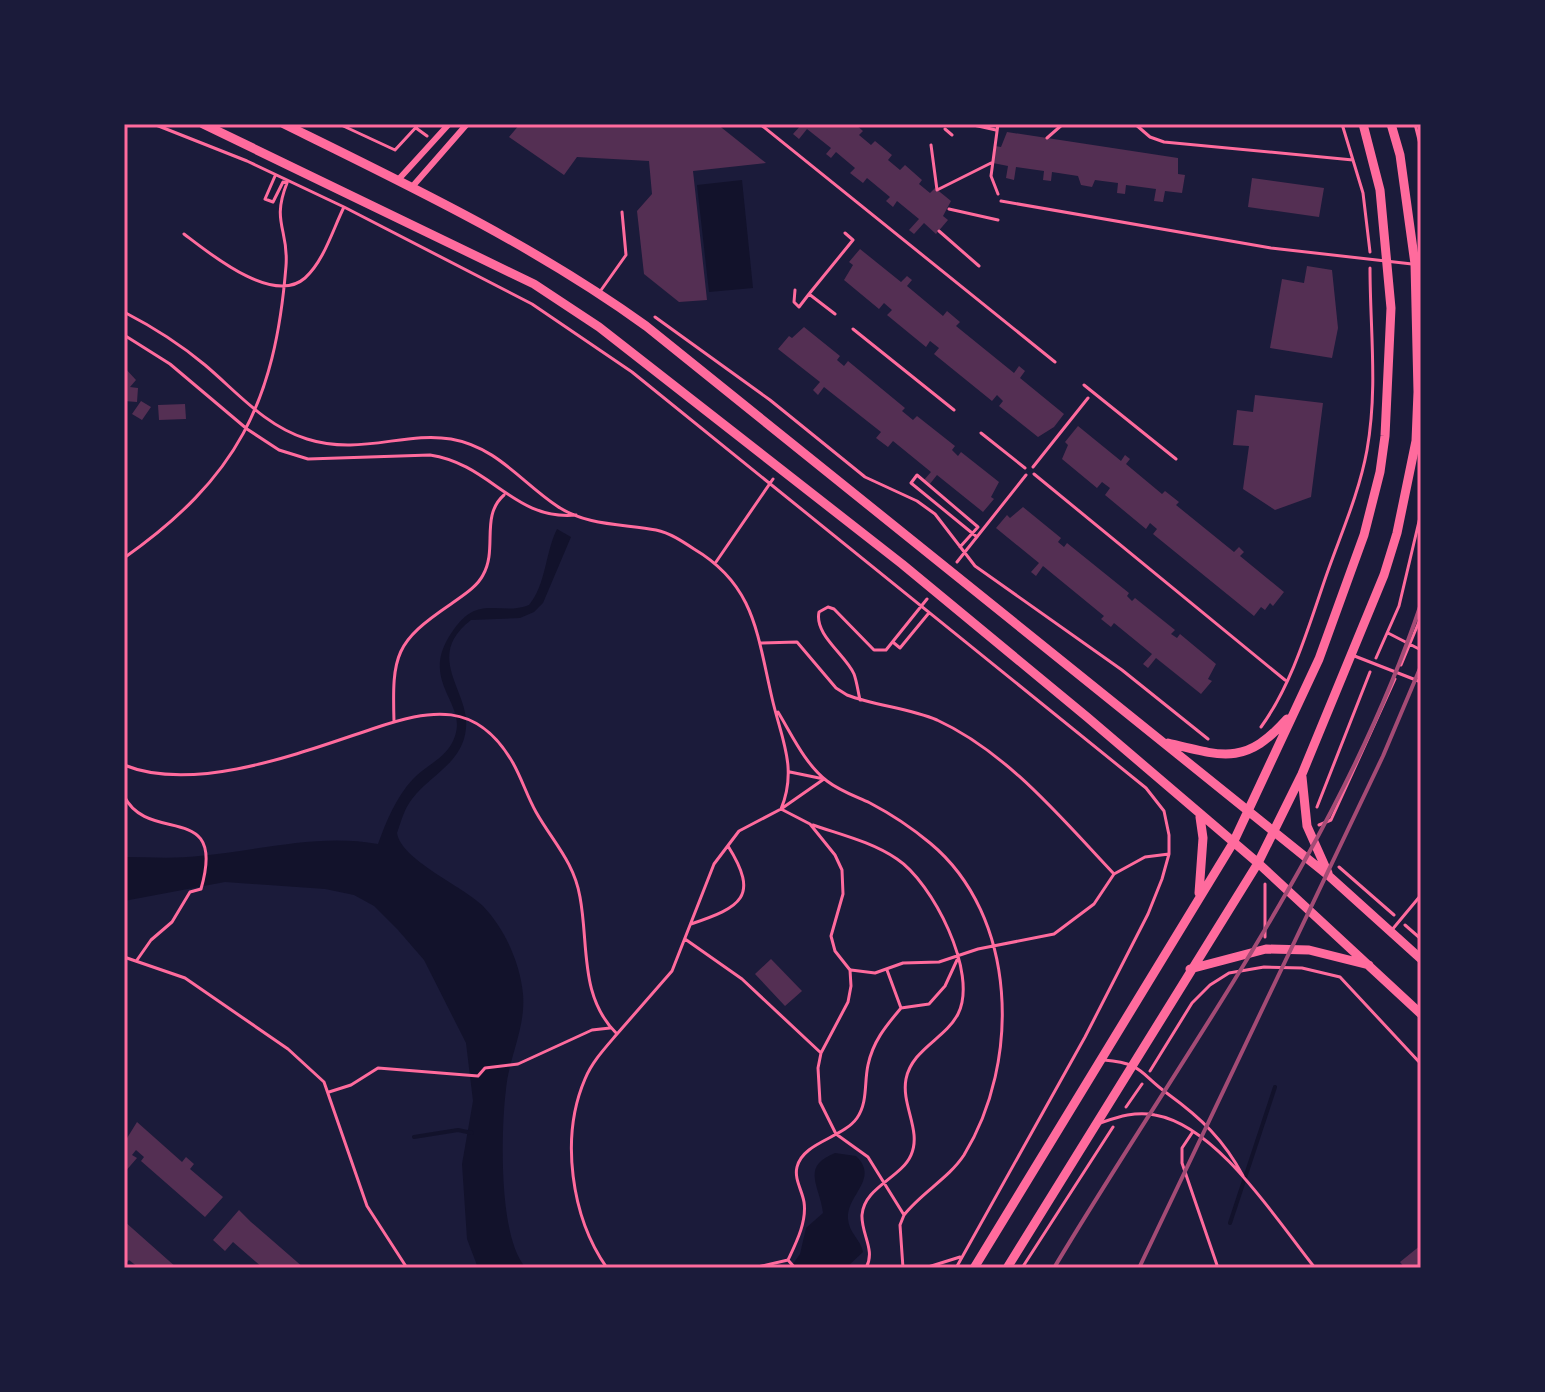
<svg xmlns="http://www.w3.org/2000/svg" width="1545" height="1392" font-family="Raleway,sans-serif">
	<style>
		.water { fill: #12122b }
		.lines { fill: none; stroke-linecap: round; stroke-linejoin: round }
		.stream { stroke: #12122b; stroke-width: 4 }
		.building { fill: #542f53 }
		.path { stroke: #ff6b9d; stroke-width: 3 }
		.service { stroke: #ff6b9d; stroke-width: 3 }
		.minor { stroke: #ff6b9d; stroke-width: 6 }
		.primary { stroke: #ff6b9d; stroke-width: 9 }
		.rail { stroke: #a44b75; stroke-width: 4 }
		.neatline { fill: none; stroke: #ff6b9d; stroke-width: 3 }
	</style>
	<rect width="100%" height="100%" fill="#1b1b3a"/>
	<path class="water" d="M742 180 753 288 709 292 697 185Z
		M557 529 571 537 543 603 534 612 520 618 471 620C423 657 470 691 466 728 463 763 431 774 412 799 404 809 401 822 397 833 401 860 463 886 483 906 505 929 520 963 523 994 526 1027 509 1057 506 1089 501 1129 498 1238 526 1268H478L467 1239 462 1164 473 1101 466 1043 424 960 398 930 374 906 354 895 325 889 225 882 124 901V857C149 857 174 859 199 856 258 851 318 833 378 844 386 822 396 797 413 779 427 764 448 758 455 736 467 702 418 681 452 632 458 623 465 615 474 611 492 604 510 613 529 605 546 585 545 553 557 529Z
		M835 1153 856 1156C880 1179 846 1195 848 1219 849 1233 861 1240 863 1252L846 1268H790L800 1254 806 1228 823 1213C820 1186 800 1167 835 1153Z"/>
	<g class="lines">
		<path class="stream" d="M414 1137 458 1130 472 1133
			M1230 1223 1275 1087"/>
	</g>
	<path class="building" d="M520 124H717L766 163 693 171 707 300 679 302 644 274 637 211 652 194 649 161 577 157 564 175 509 137Z
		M802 124H855L863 131 859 135 871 145 875 141 892 155 888 160 900 170 905 165 922 180 919 184 930 193 935 188 951 201 943 216 948 220 936 234 924 223 914 234 909 230 919 219 897 201 893 207 886 201 890 197 867 178 863 183 850 173 855 168 836 152 831 158 826 154 831 148 807 129 799 139 793 134Z
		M1007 132 1178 158V174L1185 175 1182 193 1165 191 1163 202 1154 201 1156 189 1126 185 1125 194 1117 193 1118 183 1095 180 1092 187 1081 185 1078 176 1052 172 1051 181 1043 180 1044 171 1016 167 1014 180 1006 178 1008 166 993 163 995 146 1001 147Z
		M1252 178 1324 188 1319 217 1248 207Z
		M860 249 901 282 907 276 912 280 907 286 943 316 947 311 960 322 956 326 1014 373 1019 366 1025 371 1020 378 1064 414 1054 427 1038 437 999 406 1003 401 997 395 992 401 934 354 939 348 930 341 926 347 887 315 892 310 884 303 879 309 844 280 853 265 849 262Z
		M1307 266 1332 270 1338 328 1332 358 1270 348 1282 279 1304 283Z
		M804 327 840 356 837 360 844 366 848 361 905 408 902 411 913 420 917 416 955 446 952 450 958 456 961 452 999 482 991 497 994 499 983 512 937 475 929 485 924 480 931 472 893 441 888 447 876 438 881 432 824 387 818 395 813 390 820 382 778 349 789 336 792 338Z
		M124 367 136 380 130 387 138 388 137 402 124 401Z
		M1255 395 1323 403 1311 497 1275 510 1243 489 1249 446 1233 445 1237 410 1253 412Z
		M141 401 151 407 142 420 132 414Z
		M185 404 186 419 159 420 158 405Z
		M1078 426 1121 461 1125 455 1130 459 1126 464 1162 494 1165 491 1179 502 1176 505 1234 552 1239 547 1244 552 1240 556 1284 592 1273 606 1270 603 1265 610 1261 607 1254 616 1153 534 1157 529 1150 523 1146 529 1105 495 1110 488 1102 482 1097 488 1062 459 1068 445 1065 442Z
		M1023 507 1061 538 1058 542 1064 547 1067 543 1129 593 1127 596 1132 601 1135 598 1175 630 1171 634 1177 638 1180 634 1216 664 1208 679 1212 681 1201 694 1156 658 1148 668 1143 664 1152 654 1114 623 1111 627 1101 619 1104 616 1043 566 1036 576 1031 572 1039 563 996 528 1007 515 1010 518Z
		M771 959 802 991 785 1006 755 974Z
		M137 1122 182 1162 186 1157 194 1164 190 1169 223 1197 205 1217 141 1161 144 1157 136 1150 132 1155 137 1158 124 1173V1143Z
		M239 1210 251 1222 304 1268H263L233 1242 225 1251 213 1240Z
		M124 1221 177 1268H139L129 1260 124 1266Z
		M1421 1245V1268H1405L1400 1262Z"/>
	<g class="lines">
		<path class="path" d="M339 124 395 150 419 124
			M969 124 996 130
			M998 124 991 176 998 194
			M1135 124 1150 137 1164 142 1353 160
			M1342 124 1363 193 1370 252
			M1415 124 1421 148
			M156 125 247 161 344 207 532 304 632 372 1146 788 1164 811 1169 835V854L1162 879 1148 914 1085 1037 956 1268
			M416 128 427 136
			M945 129 952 135
			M1047 138 1063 124
			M931 145 937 190 991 163
			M275 176 265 199 273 202 283 182
			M949 209 998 220
			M939 231 979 266
			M184 234C209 253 273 306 305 278 324 261 333 229 344 207
			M795 290 794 302 799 307 809 294
			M124 312C153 327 180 344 205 365 237 392 265 426 307 439 360 456 405 431 451 439 497 447 521 482 557 506 586 526 624 524 656 530 670 533 682 541 694 549 755 585 757 634 772 698 781 738 798 768 781 809L810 824 835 855 842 870 843 894 831 936 835 951 850 970 851 986 848 1002 821 1053 818 1068 820 1102 836 1134 868 1157 904 1215
			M835 314 809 294 853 240 845 233
			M655 317 770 400 865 477 917 501 935 514 975 566 1122 670 1208 739
			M853 329 954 410
			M124 335 170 364 247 429 279 450 308 459 430 455C491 464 514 521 576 515
			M981 433 1025 468
			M1033 467 1088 398
			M1034 474 1285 680
			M960 547 978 527 917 475 911 483 977 537
			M124 558C237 478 275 403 286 266 289 229 271 223 287 183L283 182
			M716 562 773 479
			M957 562 1026 475
			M1388 633 1421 650
			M761 643 797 642 836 688 847 695C876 706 909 708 937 720 1007 752 1062 819 1114 874
			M894 643 900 648 928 614
			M1376 658 1399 606 1421 513
			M1401 665 1421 617
			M860 700C858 692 857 682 854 674 846 655 814 635 819 612L828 607 834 609 874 650H886L927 599
			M778 712C792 735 805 764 827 781 840 791 855 796 870 803 891 814 912 828 930 843 1018 916 1021 1062 964 1155 949 1178 921 1193 904 1215L900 1225 903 1268
			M394 722C392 654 395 642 451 604 462 596 477 587 483 575 498 549 480 516 504 495
			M1261 727C1290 687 1306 635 1322 588 1337 542 1358 499 1367 450 1378 388 1370 329 1370 268
			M124 765C195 794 303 752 372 729 431 709 477 700 513 763 522 779 527 796 536 812 553 842 574 862 580 897 589 945 579 997 617 1034 605 1048 592 1062 585 1079 560 1137 571 1217 607 1268
			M790 772 824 779
			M124 796C149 846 227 799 201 889L190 892 172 922 151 940 137 960
			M1317 807 1370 672
			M813 825C842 835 872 842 897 859 932 882 979 973 958 1014 945 1039 912 1049 906 1079 901 1105 922 1131 911 1155 901 1178 864 1187 862 1215 861 1234 876 1250 866 1268
			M1319 825 1331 820 1395 679
			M1339 867 1394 915
			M1265 884V937
			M691 924C741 907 760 897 728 846
			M1405 925 1421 939
			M685 939 742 979 821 1053
			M124 957 185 978 288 1049 324 1082 367 1206 407 1268
			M851 970 875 973 903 963 939 962 978 949 1054 934 1094 904 1114 874 1145 857 1169 854
			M887 970 901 1008
			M617 1034 672 971 714 864 739 831 781 809 824 779
			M1150 1071 1192 1003 1210 985 1229 973 1264 967 1302 968 1340 977 1421 1064
			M329 1092 351 1085 378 1068 478 1076 485 1068 518 1064 592 1030 610 1028
			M1126 1107 1142 1084
			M788 1260 795 1268
			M753 1268 788 1260C796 1243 807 1222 804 1202 802 1190 794 1179 797 1167 803 1142 843 1138 857 1118 868 1102 864 1083 868 1065 873 1041 886 1026 901 1008L929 1004 945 986 957 960
			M925 1268 960 1257
			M1022 1268 1113 1127"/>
		<path class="service" d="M760 124 1055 362
			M1001 201 1271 248 1412 264
			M599 293 626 255 622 212
			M1084 385 1176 459
			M1352 655 1421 682
			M1391 931 1421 895
			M1104 1060C1143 1063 1140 1074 1168 1094 1201 1118 1224 1140 1243 1176
			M1100 1123C1118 1117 1135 1111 1155 1115 1218 1126 1277 1221 1315 1268
			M1192 1133 1182 1148V1163L1218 1268"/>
		<path class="minor" d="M398 180 449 124
			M412 187 467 124"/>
		<path class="primary" d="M203 124 534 284 599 327 902 564 1087 717 1258 863 1421 1014
			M284 124C408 185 534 245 646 326L1329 876 1421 959
			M1168 743C1224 757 1246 765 1287 719
			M1302 777 1307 826 1328 873
			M1199 893 1203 838 1200 817
			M1190 969 1266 949 1309 950 1369 965
			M974 1268 1233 843 1319 659 1364 535 1380 472 1385 436 1391 308 1380 190 1363 124
			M1007 1268 1258 863 1302 774 1384 575 1397 533 1416 441 1418 392 1415 264 1400 155 1391 124"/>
		<path class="rail" d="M1054 1268C1183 1052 1340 845 1421 604
			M1139 1268 1383 756 1421 666"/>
	</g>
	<rect width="1545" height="1392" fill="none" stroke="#1b1b3a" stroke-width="252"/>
	<rect x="126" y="126" width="1293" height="1140" class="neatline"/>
</svg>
